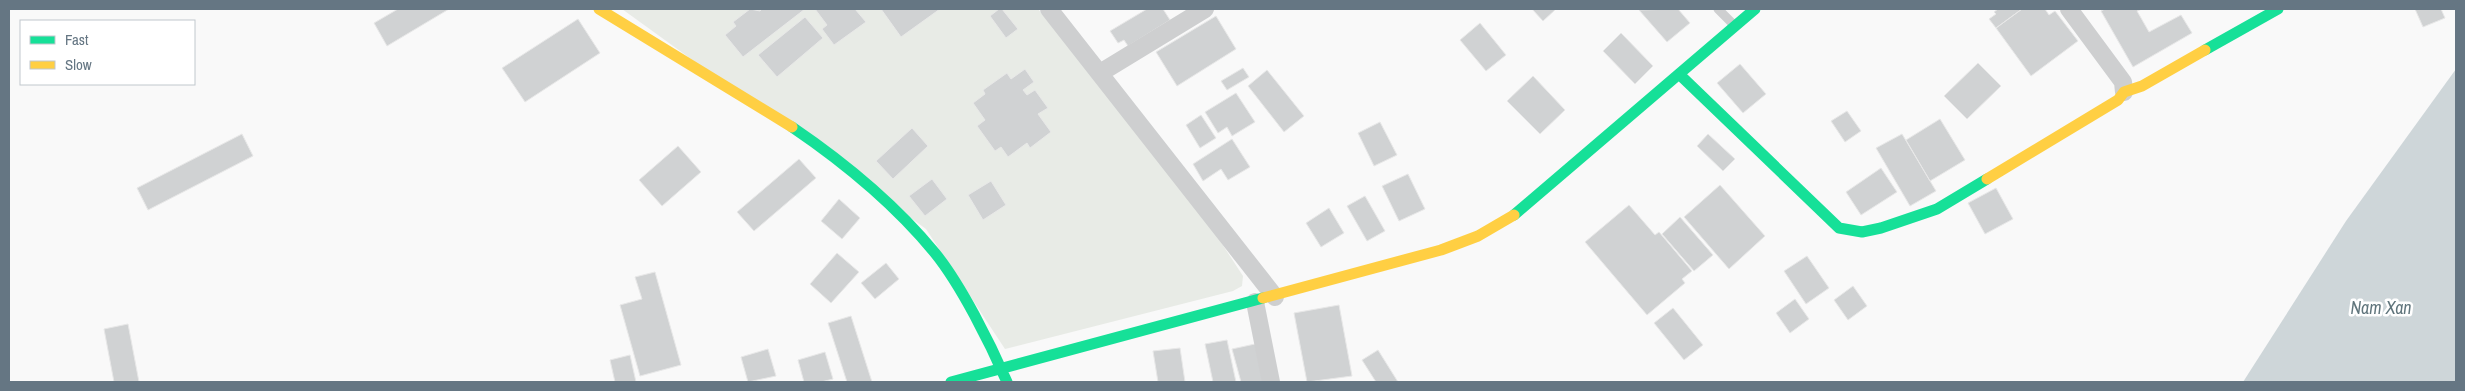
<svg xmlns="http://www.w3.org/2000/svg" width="2465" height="391" font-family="'Archivo Narrow',sans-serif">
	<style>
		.green { fill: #e8ebe6 }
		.water { fill: #ced6d9 }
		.building { fill: #d0d2d3; stroke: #e8e8e8 }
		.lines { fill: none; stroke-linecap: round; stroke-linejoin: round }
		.lane { stroke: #cecfd0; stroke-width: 9 }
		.street { stroke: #cecfd0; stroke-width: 18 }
		.fast { stroke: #16e098; stroke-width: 11 }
		.slow { stroke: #ffcf43; stroke-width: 11 }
		.labels { text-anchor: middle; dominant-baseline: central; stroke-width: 5; stroke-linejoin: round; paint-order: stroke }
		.water-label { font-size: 18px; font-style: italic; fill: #60757c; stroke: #fff }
	</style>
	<rect width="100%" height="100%" fill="#f9f9f9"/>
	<path class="green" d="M622 9H1038L1198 207 1243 276 1242 286 1233 291 1005 349 926 229Z"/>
	<path class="water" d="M2456 69V382H2243L2346 221Z"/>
	<path class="building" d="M398 9H449L387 46 374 23Z
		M750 9 760 11 762 9H805L743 57 725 35 736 26 733 22Z
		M815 9H855L866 22 834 45 822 29 827 25Z
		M881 9H940L901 37Z
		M999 9H1002L1018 29 1006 38 990 16Z
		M1147 9H1163L1170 20 1128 46 1124 40 1118 43 1110 31Z
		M1532 9H1556L1543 21Z
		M1678 9 1690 23 1667 42 1639 10Z
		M1998 9H2022L1996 28 1989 19 1996 14 1994 12Z
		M2022 9H2045L2049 15 2055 11 2078 41 2031 76 1996 28Z
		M2105 9H2142L2137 11 2149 32 2181 15 2192 33 2133 67 2101 11Z
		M2415 9H2441L2445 18 2423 27Z
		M1216 16 1236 49 1177 86 1156 52Z
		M805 17 823 38 777 77 758 55Z
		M578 19 600 53 525 102 502 68Z
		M1480 23 1506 55 1486 71 1460 40Z
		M1621 33 1653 66 1635 84 1603 51Z
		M1978 63 2001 86 1967 119 1944 96Z
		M1740 64 1766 94 1743 113 1717 83Z
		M1243 68 1249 77 1227 90 1221 81Z
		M1025 69 1034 82 1023 90 1027 95 1035 90 1048 108 1038 114 1051 132 1030 148 1027 143 1008 157 1001 147 995 151 977 126 985 120 973 103 985 94 983 90 1007 73 1011 79Z
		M1267 70 1304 116 1284 132 1248 86Z
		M1533 76 1565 110 1540 134 1507 101Z
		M1236 93 1255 122 1232 136 1227 127 1218 133 1205 112Z
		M1847 111 1861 131 1845 142 1831 121Z
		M1201 115 1216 138 1200 148 1186 125Z
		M1940 119 1965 160 1930 181 1906 140Z
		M1380 122 1397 155 1374 166 1358 133Z
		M912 128 928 146 893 179 876 161Z
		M242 134 253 156 148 210 137 188Z
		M1708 134 1735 159 1723 171 1697 146Z
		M1902 134 1936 191 1910 206 1876 148Z
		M1232 139 1250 167 1228 180 1221 169 1203 181 1193 164Z
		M678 146 701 172 662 206 639 180Z
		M799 159 816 178 754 231 737 212Z
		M1881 168 1897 192 1861 215 1846 192Z
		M1408 174 1425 209 1399 221 1382 186Z
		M932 179 947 199 925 216 909 196Z
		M991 181 1006 205 983 220 968 195Z
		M1720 185 1765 236 1729 269 1684 217Z
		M1996 188 2013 219 1985 234 1968 203Z
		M1365 196 1385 231 1367 241 1347 206Z
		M839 199 860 218 842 239 821 221Z
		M1629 205 1655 235 1659 232 1692 271 1682 279 1685 283 1647 315 1585 242Z
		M1329 208 1344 233 1321 247 1306 223Z
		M1680 217 1713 255 1694 271 1662 234Z
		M837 253 859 272 831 303 810 284Z
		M1807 256 1829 288 1806 304 1784 271Z
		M886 263 899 279 875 299 861 283Z
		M655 272 681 365 640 376 620 305 642 299 635 277Z
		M1853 286 1867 306 1848 320 1834 300Z
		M1795 299 1809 319 1790 333 1776 313Z
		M1339 305 1352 376 1307 382 1294 313Z
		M1673 308 1703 345 1684 360 1654 323Z
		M851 316 872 382H847L828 323Z
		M128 324 139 382H114L104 329Z
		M1227 340 1236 382H1213L1205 344Z
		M1255 344 1265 382H1241L1232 349Z
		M1180 348 1185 382H1158L1153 351Z
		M768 349 776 376 748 382 741 357Z
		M1378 350 1398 382H1376L1362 360Z
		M825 352 833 379 821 382H804L798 360Z
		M630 355 636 382H615L610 360Z"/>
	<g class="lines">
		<path class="lane" d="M1718 9 1733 24"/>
		<path class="street" d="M1049 9 1275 297
			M2069 9 2123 82 2124 92
			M1100 73 1205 9
			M1255 302 1271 382"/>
		<path class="fast" d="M2205 50 2278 9
			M1680 75 1839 228 1862 232 1881 228 1937 209 1987 179
			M792 127C845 163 894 203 935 253 961 285 990 343 1007 382
			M1514 215 1755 9
			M951 382 1263 298"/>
		<path class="slow" d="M599 9 792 127
			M1987 179 2118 100 2124 92 2142 86 2205 50
			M1263 298 1441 250 1478 236 1514 215"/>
	</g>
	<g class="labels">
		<g class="water-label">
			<text x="2381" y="307">Nam Xan</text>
		</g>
	</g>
	<rect width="2465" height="391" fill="none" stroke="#657683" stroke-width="20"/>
	<rect x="20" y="20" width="175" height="65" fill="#ffffff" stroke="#c1c8cd"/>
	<rect x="30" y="36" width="25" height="8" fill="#16e098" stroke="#c1c8cd"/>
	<text x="65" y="45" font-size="15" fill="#657683">Fast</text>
	<rect x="30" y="61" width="25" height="8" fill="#ffcf43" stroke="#c1c8cd"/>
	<text x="65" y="70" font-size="15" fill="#657683">Slow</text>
</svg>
